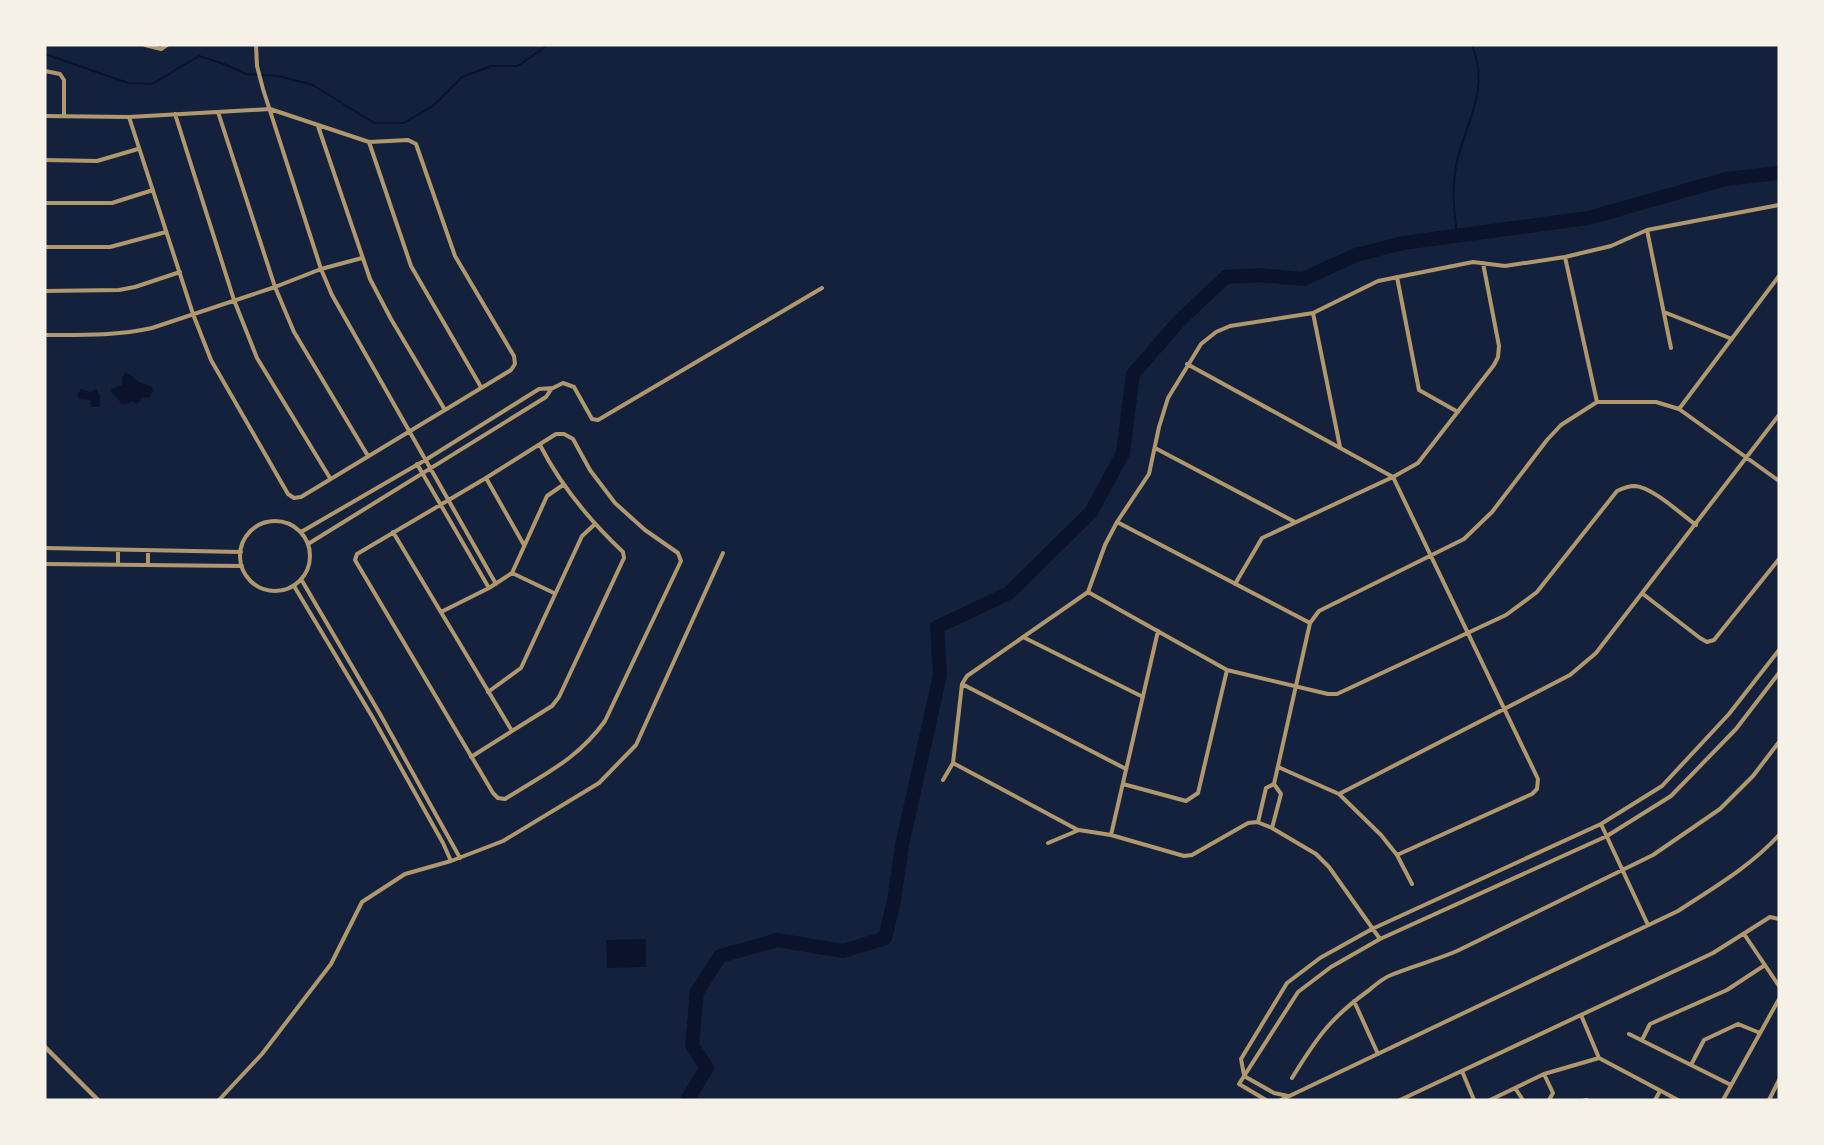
<svg xmlns="http://www.w3.org/2000/svg" width="1824" height="1145" font-family="Roboto,sans-serif">
	<style>
		.water { fill: #0b132b }
		.lines { fill: none; stroke-linecap: round; stroke-linejoin: round }
		.stream { stroke: #0b132b; stroke-width: 2 }
		.river { stroke: #0b132b; stroke-width: 14 }
		.minor { stroke: #b1986c; stroke-width: 4 }
		.tertiary { stroke: #b1986c; stroke-width: 4.5 }
	</style>
	<rect width="100%" height="100%" fill="#14213d"/>
	<path class="water" d="M126 372 139 382 152 387 153 390 150 397 141 398 140 402 136 404 133 401 123 405 110 390 122 385V378Z
		M81 389 90 392 96 389 100 395V407H91L90 400 79 399 77 395Z
		M646 939V967L607 968 606 940Z"/>
	<g class="lines">
		<path class="stream" d="M45 54 128 83 152 84 199 56 224 64 246 74 278 76 313 85 374 123H404L434 105 462 77 491 66H518L548 45
			M1457 235C1454 208 1451 188 1457 161 1467 119 1490 90 1472 45"/>
		<path class="river" d="M687 1100 707 1068 692 1045 697 992 720 956 777 940 843 951 885 938 894 901 902 845 940 675 937 627 1009 593 1091 512 1123 453 1133 374 1180 320 1226 277 1260 275 1303 279 1356 255 1403 243 1588 218 1726 179 1779 173"/>
		<path class="minor" d="M145 45 161 49 167 45
			M256 45 257 66 263 89 321 269 332 295 496 584
			M45 71 60 74 64 80V116
			M218 112 275 287 294 332 368 456
			M175 114 234 300 257 358 330 478
			M45 116 129 117 270 109 369 142 408 140 416 144 455 256 514 356 515 364 511 370 301 497 294 498 288 494 211 360 193 314 129 117
			M318 126 370 279 391 319 445 410
			M369 142 411 266 481 387
			M45 160 97 161 138 149
			M45 203H112L153 190
			M1647 230 1671 348
			M45 247H110L166 232
			M1565 257 1597 402
			M1397 277 1419 390 1458 412
			M45 291 119 290 135 287 180 272
			M1664 312 1732 339
			M1313 313 1340 447
			M45 335C81 335 116 336 152 328L275 287 321 269 362 258
			M1187 364 1393 477 1538 779 1537 789 1532 794 1397 855
			M1679 409 1779 276
			M556 434H564L573 439 590 470 615 503 645 530 678 553 681 561 605 721C577 760 544 774 505 799L498 798 493 793 355 560 357 554 486 478Z
			M1155 448 1295 522
			M417 464 489 588
			M486 478 524 545
			M240 556a35 35 0 1 1 70 0a35 35 0 1 1-70 0Z
			M1117 522 1310 623
			M301 532 427 459 539 389 553 388 563 383 574 387 592 419 598 420 822 288
			M393 532 512 731 552 706 559 697 624 558 623 552C589 520 561 486 540 445
			M308 544 546 397 552 388
			M45 548 241 552
			M118 550V565
			M45 564 242 566
			M148 565V551
			M512 573 554 593
			M301 579 380 714 460 858
			M1235 584 1262 538 1393 477 1418 463 1494 365 1498 357 1499 346 1483 263
			M294 586 373 718 443 843 451 861
			M1088 592 1227 670 1328 694H1337L1506 615 1537 592 1617 491C1623 488 1629 486 1635 486 1652 487 1681 514 1696 525
			M1643 594 1700 638 1707 642 1714 640 1779 559
			M441 612 489 588 512 573 547 496 563 485
			M1023 637 1143 697
			M962 684 1126 769
			M488 692 521 668 582 536 594 525
			M471 757 512 731
			M953 763 1078 830
			M1278 767 1339 794 1381 835 1397 855 1412 884
			M943 780 953 763 962 684 967 676 1088 592 1105 545 1117 522 1149 474 1159 427 1168 398 1201 344 1216 332 1230 326 1313 313 1378 281 1473 262 1505 266 1565 257 1611 246 1647 230 1779 205
			M1123 784 1186 801 1198 793 1227 670
			M1339 794 1570 675 1596 653 1779 415
			M1258 822 1266 788 1274 784
			M1601 824 1648 925
			M1272 828 1281 794 1274 784 1310 623 1319 611 1464 539 1492 512 1547 440 1561 425 1597 402H1656L1679 409 1779 481
			M1111 835 1158 631
			M1048 843 1079 830 1111 835 1184 856 1192 855 1248 823 1257 822 1272 828 1316 854 1329 867 1380 939
			M1744 934 1779 986
			M1354 1001 1378 1054
			M1581 1015 1599 1058 1678 1100
			M1629 1034 1731 1085
			M1642 1040 1650 1024 1727 990 1765 965
			M1691 1065 1704 1040 1738 1024 1760 1033
			M1462 1071 1474 1100
			M1544 1074 1553 1093 1549 1100
			M1244 1075 1241 1059 1287 983 1320 958 1372 929 1601 824 1662 786 1729 714 1779 650
			M1244 1076 1274 1093 1288 1096
			M1292 1078C1316 1039 1330 1018 1368 991 1375 985 1383 978 1391 975 1413 966 1436 960 1457 951L1653 855 1720 809 1753 776 1779 742
			M1515 1088 1523 1100
			M219 1100 262 1054 331 964 362 902 405 874 451 861 503 841 599 783 636 745 723 553
			M1266 1100 1239 1084 1298 992 1331 967 1380 939 1607 836 1671 796 1736 729 1779 673
			M1281 1100 1678 911C1713 888 1751 866 1779 835
			M1400 1100 1713 953 1770 917 1779 919
			M1490 1100 1544 1074 1599 1058
			M1585 1100H1587
			M1655 1100 1660 1091
			M1723 1100 1779 999
			M1769 1100 1779 1080"/>
		<path class="tertiary" d="M45 1047 98 1100"/>
	</g>
	<rect width="1824" height="1145" fill="none" stroke="#f6f1e7" stroke-width="93"/>
</svg>
